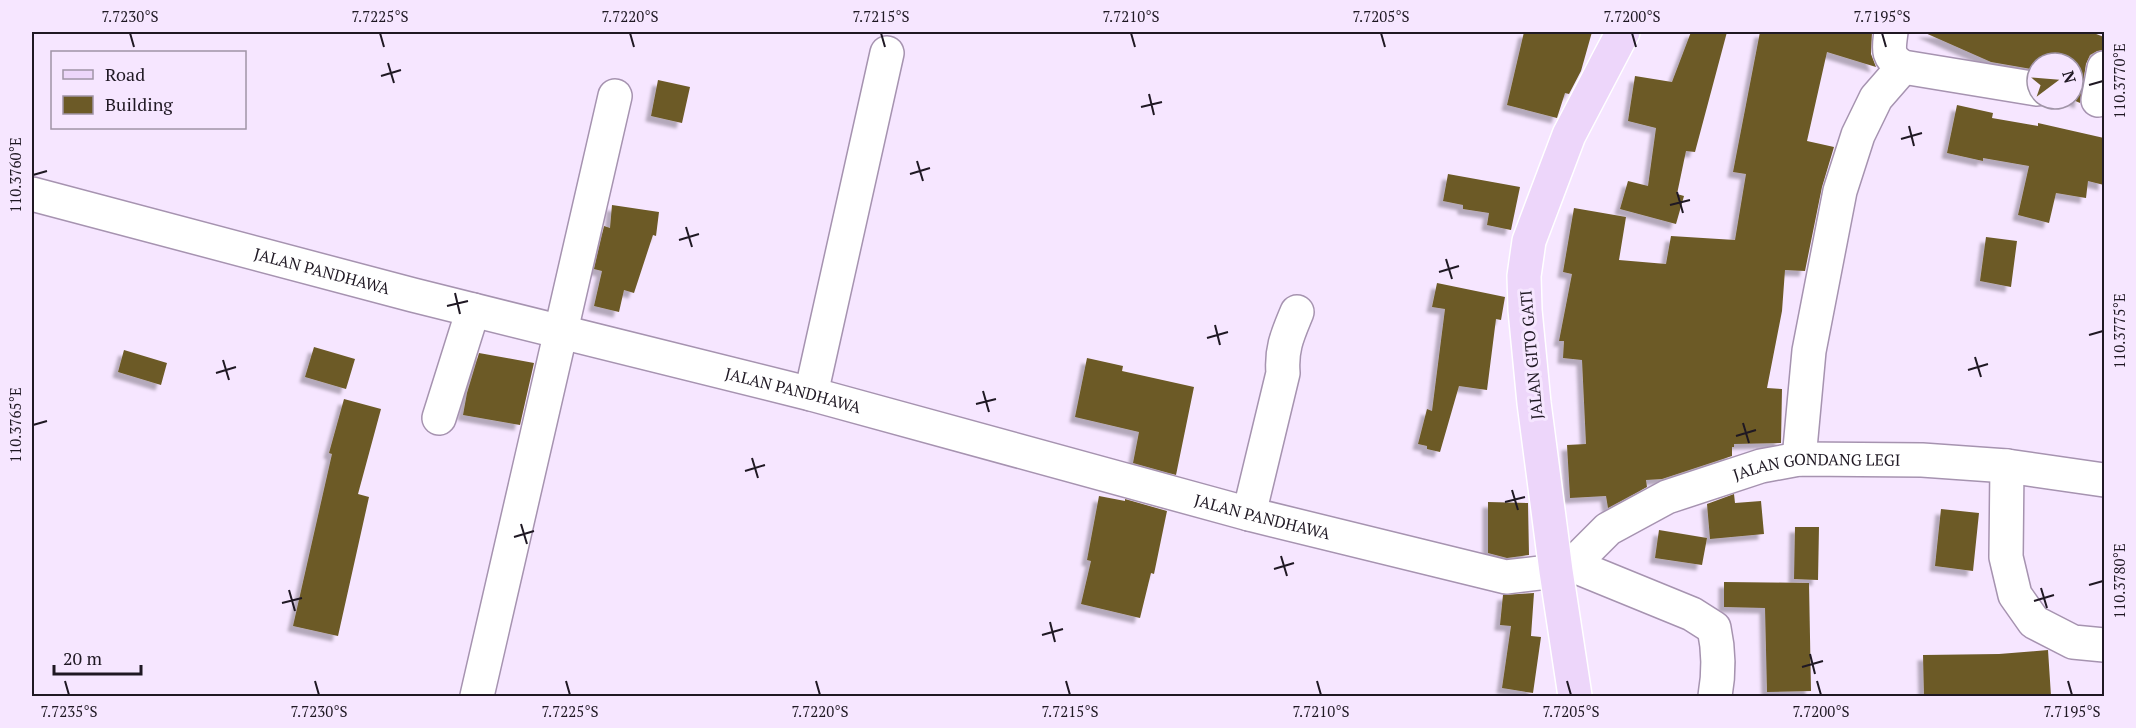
<svg xmlns="http://www.w3.org/2000/svg" width="2136" height="728" font-family="'PT Serif',serif">
	<style>
		.building { fill: #6c5a27; filter: url(#shadow) }
		.lines { fill: none; stroke-linecap: round; stroke-linejoin: round }
		.minor-casing { stroke: #a693b0; stroke-width: 36 }
		.major-casing { stroke: #fff; stroke-width: 36 }
		.minor { stroke: #fff; stroke-width: 33 }
		.major { stroke: #edd6fa; stroke-width: 33 }
		.ticks { fill: none; stroke: #1f1823; stroke-width: 2 }
		.labels { text-anchor: middle; dominant-baseline: central; stroke-width: 6; stroke-linejoin: round; paint-order: stroke }
		.street-label { font-size: 16px; fill: #1f1823; stroke: #f6e6ff }
		.neatline { fill: none; stroke: #1f1823; stroke-width: 2 }
		.ticks-label { font-size: 15px; text-anchor: middle; fill: #1f1823 }
	</style>
	<defs>
		<filter id="shadow"><feDropShadow dx="-5.5" dy="5.5" stdDeviation="1.5" flood-color="#0004"/></filter>
	</defs>
	<rect width="100%" height="100%" fill="#f6e6ff"/>
	<path class="building" d="M1524 32H1592L1581 71 1569 94 1565 93 1557 118 1507 105Z
		M1691 32H1727L1695 152 1686 151 1677 194 1684 196 1676 224 1620 209 1628 181 1648 186 1656 128 1628 121 1635 76 1672 82Z
		M1760 32H1872L1871 54 1876 67 1827 52 1807 141 1834 147 1822 187 1805 271 1785 270 1782 311 1767 388 1782 389 1781 443 1734 444V447H1732V456L1662 479 1646 480 1647 487 1608 508 1606 496 1570 498 1567 445 1586 444 1582 360 1563 358 1564 341H1559L1572 274 1563 272 1574 208 1626 217 1619 260 1666 264 1671 236 1735 240 1746 174 1733 172Z
		M1923 32H2091L2104 37V50L2097 51 2090 55 2086 64 2080 103 2071 99H2073V63H2037V70L1991 62Z
		M658 80 690 87 682 123 651 116Z
		M1957 105 1993 113 1992 118 2038 126V123L2104 138V185L2088 181 2086 198 2056 193 2049 223 2018 215 2029 166 1983 158V161L1947 153Z
		M1448 174 1520 187 1511 230 1487 225 1489 213 1463 209V205L1443 201Z
		M612 205 659 212 656 236 653 235 634 293 624 290 619 312 594 306 602 271 594 269 604 226 610 228Z
		M1986 237 2017 241 2011 287 1980 281Z
		M1437 283 1505 297 1501 320 1496 319 1487 390 1459 386 1440 452 1427 449V446L1418 444 1427 409 1432 411 1445 309 1432 307Z
		M314 347 355 359 346 389 305 377Z
		M124 350 167 363 161 385 118 372Z
		M479 353 534 363 520 425 463 415 467 393Z
		M1087 358 1123 366 1122 371 1194 387 1176 475 1133 463 1139 432 1075 417Z
		M344 399 381 409 358 494 369 497 338 636 293 626 332 454 329 453Z
		M1734 494 1735 503 1761 501 1764 534 1710 539 1707 504Z
		M1099 496 1125 501V499L1167 511 1154 574 1151 573 1140 618 1081 604 1091 561 1087 560Z
		M1488 502 1528 503 1529 555 1507 558 1488 553Z
		M1941 509 1979 513 1973 571 1935 566Z
		M1795 527H1819L1818 580 1794 579Z
		M1659 530 1707 538 1702 565 1655 558Z
		M1724 582 1809 583 1811 691 1767 692 1765 608 1724 607Z
		M1534 593 1531 636 1541 637 1533 693 1502 688 1511 626 1500 625 1503 595Z
		M2048 650 2051 696H1924L1923 655 1999 654Z"/>
	<g class="lines">
		<defs>
			<g id="minor">
				<path d="M1891 32C1889 48 1886 57 1903 67L2037 89"/>
				<path d="M2098 100 2104 68"/>
				<path id="s1" d="M32 194 413 295 811 394 1249 514 1506 577 1556 571 1572 565 1608 529 1667 497 1761 466 1799 459 1922 460 2007 466 2104 480"/>
				<path d="M811 394 887 53"/>
				<path d="M439 418 473 310"/>
				<path d="M1799 459 1809 351 1840 191 1858 135 1876 98 1903 67"/>
				<path d="M2007 466 2006 557 2015 595 2034 622 2073 642 2104 645"/>
				<path d="M1249 514 1283 373C1281 348 1288 334 1297 312"/>
				<path d="M1572 565 1692 614 1714 628C1719 651 1719 674 1715 696"/>
				<path d="M477 696 615 96"/>
			</g>
			<path id="major" d="M1575 696 1556 571 1534 403 1525 310 1524 276 1529 241 1569 135 1623 32"/>
		</defs>
		<use href="#minor" class="minor-casing"/>
		<use href="#major" class="major-casing"/>
		<use href="#minor" class="minor"/>
		<use href="#major" class="major"/>
	</g>
	<path class="ticks" d="M130 33 134 47M380 33 384 47M630 33 634 47M881 33 885 47M1131 33 1135 47M1381 33 1385 47M1632 33 1636 47M1882 33 1886 47M388 63 394 83M381 76 401 70M2089 85 2103 81M1149 94 1154 115M1141 107 1162 102M1909 126 1914 146M1901 139 1922 133M917 161 923 181M910 174 930 168M33 175 47 171M1677 192 1683 213M1670 205 1690 200M686 227 692 247M679 240 699 234M1446 259 1452 279M1439 272 1459 266M455 293 460 314M447 306 468 301M1215 325 1220 345M2089 335 2103 331M1207 338 1228 332M1975 357 1981 377M223 360 229 380M1968 370 1988 364M216 373 236 367M983 391 989 412M976 404 996 399M1743 423 1749 443M33 425 47 421M1736 436 1756 430M752 458 758 478M745 471 765 465M1512 490 1518 510M1505 502 1525 497M521 524 527 544M514 537 534 531M1281 556 1287 576M1274 569 1294 563M2089 585 2103 581M2041 588 2047 608M289 590 295 611M2034 601 2054 595M282 603 302 598M1050 622 1055 642M1042 635 1063 629M1810 654 1815 674M1802 667 1823 661M65 681 69 695M315 681 319 695M566 681 570 695M816 681 820 695M1066 681 1070 695M1317 681 1321 695M1567 681 1571 695M1817 681 1821 695M2068 681 2072 695"/>
	<g class="labels">
		<g class="street-label">
			<text stroke="none"><textPath href="#s1" startOffset="300">JALAN PANDHAWA</textPath></text>
			<text transform="translate(1531 355) rotate(-95)">JALAN GITO GATI</text>
			<text stroke="none"><textPath href="#s1" startOffset="786">JALAN PANDHAWA</textPath></text>
			<text stroke="none"><textPath href="#s1" startOffset="1863">JALAN GONDANG LEGI</textPath></text>
			<text stroke="none"><textPath href="#s1" startOffset="1272">JALAN PANDHAWA</textPath></text>
		</g>
	</g>
	<rect width="2136" height="728" fill="none" stroke="#f6e6ff" stroke-width="66"/>
	<rect x="51" y="51" width="195" height="78" fill="#f6e6ff" stroke="#a094a7" stroke-width="1.5"/>
	<rect x="63" y="70" width="30" height="9" fill="#edd6fa" stroke="#a094a7" stroke-width="1.5"/>
	<text x="105" y="81" font-size="18" fill="#1f1823">Road</text>
	<rect x="63" y="96" width="30" height="18" fill="#6c5a27" stroke="#a094a7" stroke-width="1.5"/>
	<text x="105" y="111" font-size="18" fill="#1f1823">Building</text>
	<g transform="translate(2055 81) rotate(74)"><circle r="28" fill="#f6e6ff" stroke="#a094a7" stroke-width="1.5"/>
	<path d="M0-4.5L10 22L0 15L-10 22Z" fill="#6d5b29"/>
	<text y="-9" font-size="16" font-weight="bold" text-anchor="middle" fill="#1f1823">N</text>
	</g>
	<path d="M54 665v9h87v-9" fill="none" stroke="#1f1823" stroke-width="3"/>
	<text x="63" y="665" font-size="18" fill="#1f1823" stroke="#f6e6ff" stroke-width="4.5" paint-order="stroke">20 m</text>
	<rect x="33" y="33" width="2070" height="662" class="neatline"/>
	<g class="ticks-label">
		<text x="130" y="22">7.7230°S</text>
		<text x="380" y="22">7.7225°S</text>
		<text x="630" y="22">7.7220°S</text>
		<text x="881" y="22">7.7215°S</text>
		<text x="1131" y="22">7.7210°S</text>
		<text x="1381" y="22">7.7205°S</text>
		<text x="1632" y="22">7.7200°S</text>
		<text x="1882" y="22">7.7195°S</text>
		<text transform="translate(2120 81) rotate(-90)" y="5">110.3770°E</text>
		<text transform="translate(16 175) rotate(-90)" y="5">110.3760°E</text>
		<text transform="translate(2120 331) rotate(-90)" y="5">110.3775°E</text>
		<text transform="translate(16 425) rotate(-90)" y="5">110.3765°E</text>
		<text transform="translate(2120 581) rotate(-90)" y="5">110.3780°E</text>
		<text x="69" y="717">7.7235°S</text>
		<text x="319" y="717">7.7230°S</text>
		<text x="570" y="717">7.7225°S</text>
		<text x="820" y="717">7.7220°S</text>
		<text x="1070" y="717">7.7215°S</text>
		<text x="1321" y="717">7.7210°S</text>
		<text x="1571" y="717">7.7205°S</text>
		<text x="1821" y="717">7.7200°S</text>
		<text x="2072" y="717">7.7195°S</text>
	</g>
</svg>
